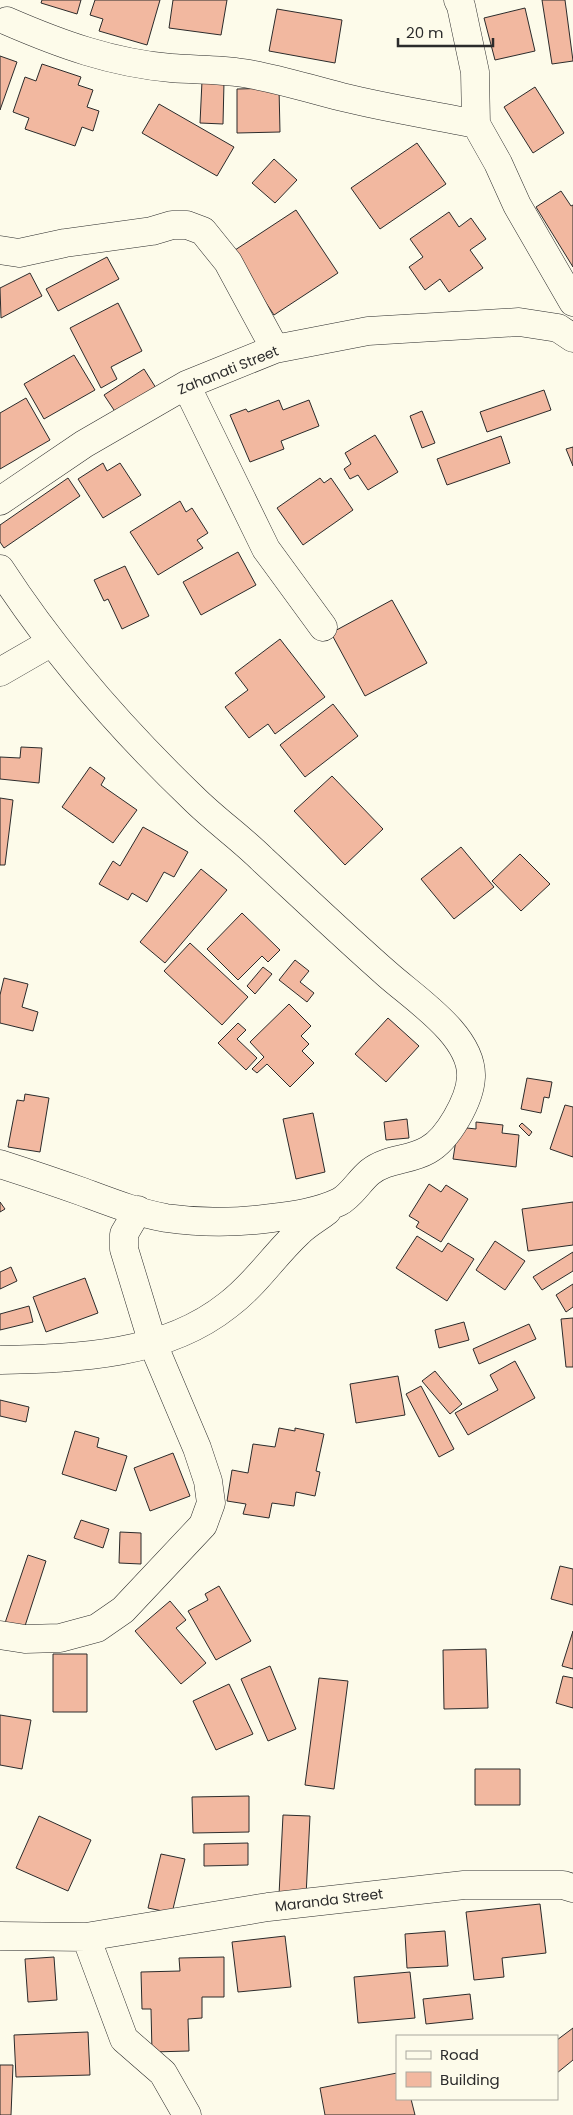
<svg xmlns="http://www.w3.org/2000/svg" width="573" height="2115" font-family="Poppins,sans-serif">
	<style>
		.building { fill: #f2b8a0; stroke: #2b2b2b }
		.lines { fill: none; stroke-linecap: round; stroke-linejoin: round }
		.street-casing { stroke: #2b2b2b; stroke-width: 29 }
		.street { stroke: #fdfbea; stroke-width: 28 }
		.labels { text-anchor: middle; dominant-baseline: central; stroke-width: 4; stroke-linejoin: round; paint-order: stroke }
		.street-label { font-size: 14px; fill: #2b2b2b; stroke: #fdfbea }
	</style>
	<rect width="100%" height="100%" fill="#fdfbea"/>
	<path class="building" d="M42 0H81L77 14 41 3Z
		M95 0H160L147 45 99 31 103 19 90 15Z
		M173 0H227L221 35 169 28Z
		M542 0H565L573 61 552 64Z
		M525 8 535 51 495 60 484 18Z
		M277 9 342 20 335 63 269 51Z
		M0 56 17 62 0 110Z
		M42 64 81 77 78 85 93 90 87 107 99 111 93 131 82 127 75 146 25 129 29 118 13 112 25 77 36 81Z
		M202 81 224 82 223 124 200 123Z
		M535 87 564 133 533 153 504 107Z
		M279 88 280 132 237 133V89Z
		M159 104 234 147 217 176 142 133Z
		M417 143 446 184 380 229 351 188Z
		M274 159 297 180 275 203 252 183Z
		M561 191 571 206 573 205V267L536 207Z
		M296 210 338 273 274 315 232 252Z
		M449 212 459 227 471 218 486 239 470 250 483 268 449 292 440 279 425 290 409 267 423 257 410 239Z
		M107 257 119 279 58 311 46 289Z
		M30 273 42 296 1 318 0 288Z
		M118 303 142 351 111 367 117 379 101 388 70 328Z
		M74 355 95 390 44 419 24 384Z
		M144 369 156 388 116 413 104 395Z
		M544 390 551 410 487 432 480 412Z
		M26 398 50 440 0 469V413Z
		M279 400 283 410 309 400 319 426 281 441 284 449 250 462 230 415 246 409 248 412Z
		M422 411 435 443 422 448 410 416Z
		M375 435 398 472 368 490 358 475 350 479 344 469 351 464 345 453Z
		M501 436 510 463 447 485 437 459Z
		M573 447V466L566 449Z
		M103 463 107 471 120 463 141 495 103 518 78 479Z
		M68 478 80 496 4 548 0 542V525Z
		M320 478 324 483 331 478 353 510 303 545 277 508Z
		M180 501 186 512 192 508 208 533 197 540 203 548 158 575 130 532Z
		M238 552 256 585 201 615 183 582Z
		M125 566 149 616 122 629 108 599 104 601 94 580Z
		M392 600 427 663 365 696 331 633Z
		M280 639 325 697 275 734 268 724 249 738 225 707 248 690 235 673Z
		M333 704 358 736 305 777 280 745Z
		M21 747 42 748 39 783 0 779V757L20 758Z
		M90 767 105 778 101 785 137 810 113 843 62 807Z
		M332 776 383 829 345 865 294 811Z
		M0 798 13 800 5 865H0Z
		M143 827 188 852 174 877 164 872 147 902 132 893 128 900 99 884 113 861 120 866Z
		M461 847 494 887 454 919 421 879Z
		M520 854 550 884 521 911 492 881Z
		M201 869 227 890 165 963 140 942Z
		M242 913 280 950 268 962 262 956 238 980 207 949Z
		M190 943 248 997 222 1025 164 971Z
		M295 960 309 971 300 982 314 993 307 1002 279 980Z
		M263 967 272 974 255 994 247 986Z
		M4 978 28 984 22 1007 38 1012 33 1031 0 1023V995Z
		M289 1004 311 1026 301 1036 309 1044 302 1051 314 1063 290 1087 267 1064 257 1073 252 1069 264 1057 250 1042Z
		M388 1018 419 1046 386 1082 355 1054Z
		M238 1023 246 1030 237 1039 257 1058 246 1070 218 1043Z
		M527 1078 552 1082 549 1098 544 1097 541 1113 521 1109Z
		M25 1094 49 1098 40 1152 8 1147 17 1100 24 1101Z
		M565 1105 573 1107V1157L550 1149Z
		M313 1113 325 1172 296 1179 283 1119Z
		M407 1119 409 1138 386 1140 384 1122Z
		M476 1122 503 1125 502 1133 519 1135 516 1167 453 1159 458 1127 476 1129Z
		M522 1123 532 1132 529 1136 519 1126Z
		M429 1184 441 1192 446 1185 468 1199 441 1242 416 1227 419 1222 409 1216Z
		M0 1202 5 1209 0 1212Z
		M573 1202V1245L528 1251 522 1209Z
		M417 1236 442 1252 448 1243 474 1259 447 1301 396 1268Z
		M495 1241 525 1261 505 1290 476 1270Z
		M573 1252V1271L542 1290 533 1277Z
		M11 1267 17 1281 0 1289V1272Z
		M85 1278 98 1313 46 1332 33 1297Z
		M573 1284V1307L566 1312 556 1295Z
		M29 1306 33 1322 0 1330V1314Z
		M573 1318V1367H566L561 1319Z
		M464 1322 469 1340 439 1348 435 1330Z
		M529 1324 536 1339 479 1364 473 1349Z
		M515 1361 535 1398 468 1435 455 1413 498 1390 490 1375Z
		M435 1371 462 1404 450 1414 422 1381Z
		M398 1376 405 1415 356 1423 350 1384Z
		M421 1386 454 1449 439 1457 406 1394Z
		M0 1400 29 1407 26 1422 0 1416Z
		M279 1428 295 1431V1428L324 1434 316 1471 320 1472 315 1496 296 1492 294 1506 272 1503 269 1518 243 1514 246 1504 227 1501 232 1470 248 1473 253 1444 275 1447Z
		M75 1431 99 1438 97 1447 127 1456 116 1491 62 1474Z
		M173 1453 190 1496 150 1511 134 1468Z
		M81 1520 109 1529 103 1548 74 1538Z
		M120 1532 141 1533V1564L119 1563Z
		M28 1555 46 1561 24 1629 5 1623Z
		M560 1566 573 1569V1605L551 1599Z
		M219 1586 251 1641 216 1660 188 1611 208 1600 205 1594Z
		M170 1601 186 1620 176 1628 206 1663 181 1684 135 1631Z
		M573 1631V1669L562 1666Z
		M486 1649 488 1708 444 1709 443 1650Z
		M53 1654H87V1712H53Z
		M270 1666 296 1729 268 1741 241 1679Z
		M563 1676 573 1678V1708L556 1703Z
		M319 1678 348 1681 334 1789 305 1785Z
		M229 1684 253 1734 216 1750 193 1701Z
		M0 1715 31 1720 22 1769 0 1765Z
		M475 1769H520V1805H475Z
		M249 1796V1832L193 1833 192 1797Z
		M283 1815 310 1816 306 1896 279 1895Z
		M39 1816 91 1840 68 1891 16 1868Z
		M248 1843V1865L204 1866V1844Z
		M161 1854 185 1859 172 1913 148 1908Z
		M540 1904 546 1953 502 1958 504 1977 474 1980 466 1912Z
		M445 1931 448 1966 407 1968 405 1934Z
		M285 1936 291 1987 238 1992 232 1942Z
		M54 1957 57 2000 28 2002 25 1959Z
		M224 1957V1997H202V2018L188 2019 189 2051 152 2052 151 2009H142L141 1972 180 1971 179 1958Z
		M410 1972 415 2018 358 2023 354 1977Z
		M470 1994 473 2019 426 2024 423 1999Z
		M573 2028V2060L557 2073V2040Z
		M88 2032 90 2075 16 2077 14 2035Z
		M0 2065H13L11 2115H0Z
		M397 2073V2099H411L415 2115H325L320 2088Z"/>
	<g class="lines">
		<defs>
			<path id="street" d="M458 0 461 6 475 72 476 124 498 163 517 205 573 302
				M7 21C60 44 112 63 171 68 195 70 219 69 243 73 277 78 309 89 342 97 386 108 432 115 476 124
				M0 250 19 253 65 243 152 231 172 225H187L203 231 228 262 275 349
				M186 385 266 549 323 627
				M0 501 84 444 186 385 275 349 368 331 519 322 558 328 573 338
				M0 569C54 652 121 729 193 798 215 820 241 838 263 860 304 898 345 937 387 974 415 999 473 1036 471 1077 470 1100 448 1139 428 1150 409 1161 388 1158 370 1172 359 1181 351 1196 339 1202 318 1212 295 1215 272 1218 237 1223 201 1223 166 1218 138 1213 110 1202 83 1192 55 1182 28 1173 0 1164
				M0 672 52 642
				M0 1360C78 1358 164 1356 228 1305 256 1284 274 1255 299 1232 307 1224 318 1218 327 1211
				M0 1635 25 1639 60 1638 97 1628 123 1610 203 1525 211 1503 208 1481 197 1448 153 1344 124 1249V1234L138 1210
				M0 1936 86 1937 268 1907 464 1885H563L573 1888
				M86 1937 124 2039 163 2073 187 2115"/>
		</defs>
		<use href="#street" class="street-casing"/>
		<use href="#street" class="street"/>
	</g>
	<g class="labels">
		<g class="street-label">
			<text transform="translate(228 370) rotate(-22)">Zahanati Street</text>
			<text transform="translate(329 1900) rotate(-7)">Maranda Street</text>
		</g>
	</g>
	<rect x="396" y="2035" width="162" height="65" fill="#fdfbea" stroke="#a9a89e"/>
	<rect x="406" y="2051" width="25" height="8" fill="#fdfbea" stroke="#a9a89e"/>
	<text x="440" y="2060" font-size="15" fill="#2b2b2b">Road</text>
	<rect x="406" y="2072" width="25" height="15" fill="#f2b8a0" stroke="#a9a89e"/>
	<text x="440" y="2085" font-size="15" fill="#2b2b2b">Building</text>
	<path d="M398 38v8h95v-8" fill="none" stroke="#2b2b2b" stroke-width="2.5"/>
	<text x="406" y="38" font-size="15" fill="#2b2b2b" stroke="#fdfbea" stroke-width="4" paint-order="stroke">20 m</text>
</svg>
